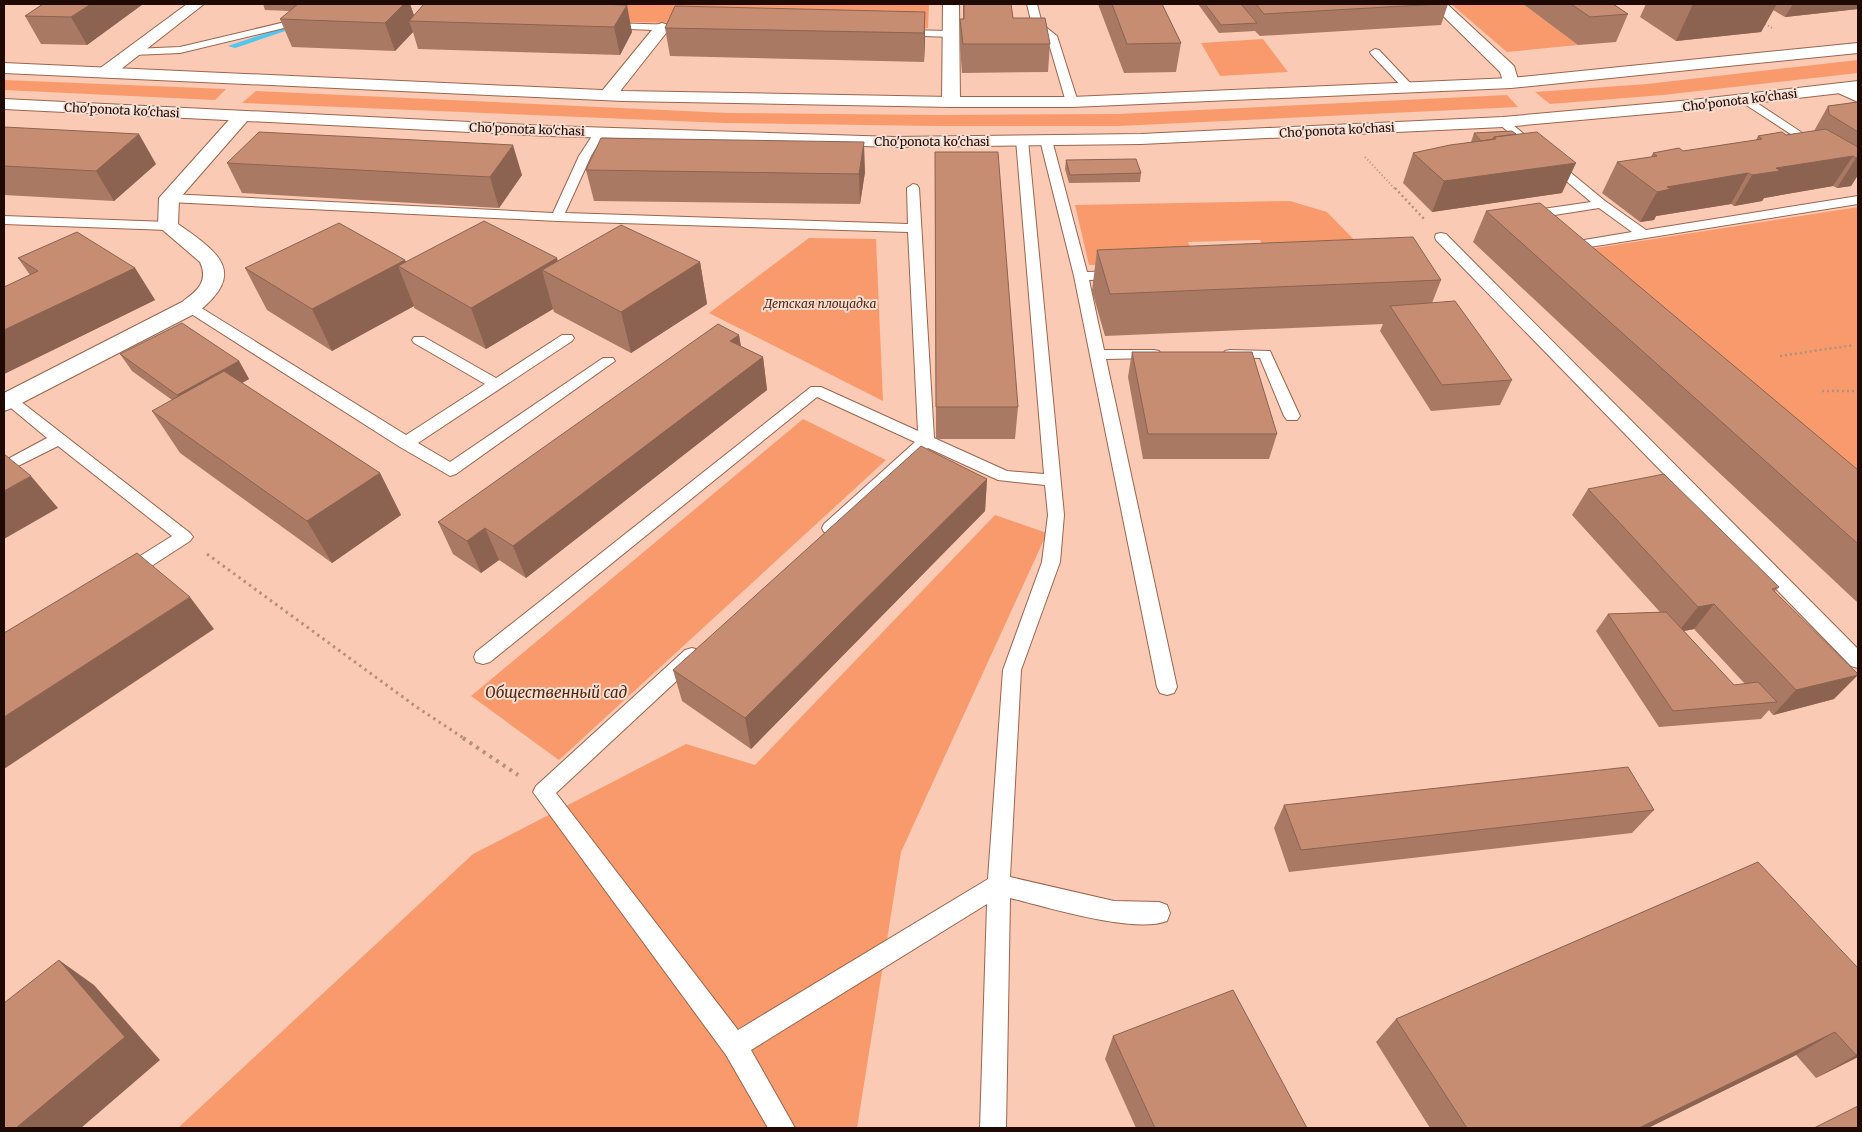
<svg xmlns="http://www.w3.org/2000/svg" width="1862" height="1132" font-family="Merriweather,serif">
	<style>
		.green { fill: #f99a6c }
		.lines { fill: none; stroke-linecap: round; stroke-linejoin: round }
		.stream { fill: #50c6f1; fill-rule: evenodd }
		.service-casing { stroke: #9a654c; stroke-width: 2 }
		.minor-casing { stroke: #9a654c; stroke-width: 2 }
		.secondary-casing { stroke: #9a654c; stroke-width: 2 }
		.path-far3 { stroke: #b78f7d; stroke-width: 2; stroke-dasharray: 1 2.5; stroke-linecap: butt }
		.path-far2 { stroke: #b78f7d; stroke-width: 2.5; stroke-dasharray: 2 3; stroke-linecap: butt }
		.path-far1 { stroke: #b78f7d; stroke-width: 3; stroke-dasharray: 2.5 4; stroke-linecap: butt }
		.path { stroke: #b78f7d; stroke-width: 4; stroke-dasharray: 3 5; stroke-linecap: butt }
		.service { fill: #fff; fill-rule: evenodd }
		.minor { fill: #fff; fill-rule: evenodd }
		.secondary { fill: #fff; fill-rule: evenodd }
		.wall { fill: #aa7963; fill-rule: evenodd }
		.shaded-wall { fill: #8b6350 }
		.building { fill: #c68d73; stroke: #8b6350 }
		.labels { text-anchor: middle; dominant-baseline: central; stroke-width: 4; stroke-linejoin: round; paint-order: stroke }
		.far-street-label { font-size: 12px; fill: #1e0a02; stroke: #f7ded2 }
		.far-park-label { font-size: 12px; font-style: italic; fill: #512610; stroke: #f7ded2 }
		.park-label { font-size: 15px; font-style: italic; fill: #512610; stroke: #f7ded2 }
	</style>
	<rect width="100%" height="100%" fill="#fbcab4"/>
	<path class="green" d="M438 4H929L928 28 430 18Z
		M1451 4H1523L1578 45 1507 52Z
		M1263 39 1288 72 1220 76 1201 43Z
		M1858 60V73L1663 95 1550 104 1535 92 1647 84Z
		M4 80 226 89 215 100 4 90Z
		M256 91 728 113 937 115 1117 114 1507 95 1518 107 1119 126H937L725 123 242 103Z
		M1290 201 1327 212 1368 254 1269 259 1260 240 1188 242 1195 262 1089 265 1075 205Z
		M1858 207V495L1570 252Z
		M809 238 876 239 883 401 709 313Z
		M803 419 886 460 559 760 471 696Z
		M995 515 1047 533 901 852 857 1128H178L473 854 686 744 755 765Z"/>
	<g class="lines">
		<path class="stream" d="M296 23 303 25 235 48 228 46Z"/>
		<defs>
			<path id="service" d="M1027 4H1037L1042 24 1057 36 1078 102 1076 104 1072 105 1066 102 1047 37 1032 25Z
				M306 17 309 18V22L180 53 133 55 128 52 133 49 180 47Z
				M609 23 678 25 683 28 678 31 605 28 604 26Z
				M901 30 951 31 956 34 951 37 897 35 896 33Z
				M1375 49 1379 50 1413 86 1414 88 1413 90H1405L1371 54 1370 52Z
				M1744 96 1748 97 1822 146 1820 148H1812L1740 101 1739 99 1740 97Z
				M1503 119 1507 120 1605 201 1646 230 1858 196V204L1565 251 1560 250 1558 247 1560 244 1632 232 1599 208 1529 219 1525 218 1523 215 1529 211 1591 202 1499 124 1497 122Z
				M600 129 606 132 591 156 565 213 908 224 907 188 913 184 917 185 919 188 934 438 1007 471 1044 474 1016 140 1022 137 1028 140 1064 515 1060 562 1021 670 1010 877 1114 901 1159 902 1167 905 1170 913 1167 921C1133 934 1047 907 1010 898L1006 1128H980L987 904 751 1050 795 1128H768L726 1055 533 792 536 786 685 650 692 648 699 650 701 655 699 660 556 793 738 1030 988 879 1003 670 1042 562 1048 515 1045 485 998 480 928 448 836 532 830 534 824 532 822 528 824 524 915 442 817 397 490 662 483 664 476 662 474 657 476 652 811 387H821L918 431 908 232 557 221 169 202 163 198 169 194 553 213 579 156 596 130Z
				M1046 137 1052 140 1087 272 1117 271 1124 275 1117 279 1089 280 1104 350H1154L1159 351 1161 354 1159 357 1154 358 1106 359 1177 687 1174 693 1167 695 1160 693 1157 687 1074 276 1040 140Z
				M4 216 168 222 174 226 168 230 4 224Z
				M1441 233 1446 234 1858 649V668L1851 666 1436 240 1435 237 1436 234Z
				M190 303 195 304 406 435 485 384 414 343 412 340 414 337H424L496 378 562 335H572L574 338 572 341 418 443 450 462 603 358H613L615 361 456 474 450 476 400 447 185 310 183 307Z
				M1230 350 1270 351 1300 416 1297 420H1287L1284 416 1260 358 1225 357 1223 354 1225 351Z
				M10 395 15 397 190 533 193 537 190 541 133 578 127 580 121 578 118 573 121 568 172 536 58 446 4 473V461L47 438 5 403V397Z"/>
			<path id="minor" d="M187 4H204L111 77H99L97 73 99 69Z
				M943 4H959L960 102 957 106 951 107 945 106 942 102Z
				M1431 4H1447L1514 66 1519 83 1517 87H1505L1500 72Z
				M662 23 668 25 670 28 614 99 608 100 602 99 599 95 602 91 656 25Z
				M1842 83 1858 90V102L1836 92 1834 88 1836 84Z
				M242 111 248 112 251 116 248 120 179 199 178 224C218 252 248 272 198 312L12 408 4 411V393L182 302C197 291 209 282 200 262L158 226 159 198 236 112Z"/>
			<path id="secondary" d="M1858 43V53L1511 88 1072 107H951L623 101 4 73V63L623 91 951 97H1072L1511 78Z
				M1858 81V91L1692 110 1503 127 1141 144 894 147 550 136 4 109V99L550 126 894 137 1141 134 1503 117 1692 100Z"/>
		</defs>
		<use href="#service" class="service-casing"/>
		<use href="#minor" class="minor-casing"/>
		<use href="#secondary" class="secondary-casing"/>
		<path class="path-far3" d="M1762 22 1774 29
			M1365 157 1396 190"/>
		<path class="path-far2" d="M1395 188 1425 220
			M1780 356 1854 345
			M1822 391H1858"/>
		<path class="path-far1" d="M207 554 418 708 465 739"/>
		<path class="path" d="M463 738 518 775"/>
		<use href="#service" class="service"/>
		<use href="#minor" class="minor"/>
		<use href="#secondary" class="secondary"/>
	</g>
	<path class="wall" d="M43 4H143L87 45 41 44 25 16Z
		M263 4H410L414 16 593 4 632 32 620 55 418 49 413 32 395 51 292 47 280 19 290 11 265 10Z
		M963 4H1011L1013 18 1050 44 1048 72 962 73 960 47V19H963Z
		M1098 4H1162L1181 43 1176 72 1124 73Z
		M1198 4H1448L1441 25 1260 36 1255 31 1219 33Z
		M1523 4H1613L1628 14 1616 42 1578 45Z
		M1646 4H1858V9L1785 17 1773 10 1761 32 1676 41 1640 17Z
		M925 12V40L924 62 670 56 665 28Z
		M1858 102V175L1851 186 1837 188 1833 186 1764 198 1762 201 1734 206 1731 204 1656 216 1654 220 1640 222 1602 193 1617 162 1651 157 1653 153 1683 151 1756 140 1758 136 1786 135 1814 131 1828 106Z
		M4 127 156 164 114 201 4 195Z
		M1512 131 1562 193 1432 212 1403 183 1413 153 1471 142 1474 133Z
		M935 152 1018 407 1015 439H936Z
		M1066 160 1141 173 1140 182 1069 183 1065 169Z
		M227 163 522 175 499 208 242 193Z
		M586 170 865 172 860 204 594 201Z
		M1486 211 1858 470V603L1473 242Z
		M1097 250 1441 280 1432 303 1512 380 1500 405 1431 411 1380 331 1383 324 1105 336 1092 291Z
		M18 258 135 268 155 300 4 374V287L30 275Z
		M557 258V261L700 262 707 304 631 353 554 312 553 309 486 349 414 308V306L332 351 267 310 245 268 405 260 406 262Z
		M739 335 741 347 763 357 767 390 526 578 499 560 481 573 453 554 438 522Z
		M1132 352 1277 434 1269 459H1143L1128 377Z
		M120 354 239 361 249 379 242 383 380 473 401 515 332 563 180 453 152 411 172 400 132 371Z
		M987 479 985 511 751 749 682 701 673 670Z
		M1588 489 1779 587 1775 591 1834 699 1773 715 1769 710 1761 719 1659 727 1596 631 1608 614 1660 612 1572 515ZM1694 629 1745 684 1734 685 1684 631Z
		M1284 805 1654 810 1632 833 1289 872 1274 828Z
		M1758 862 1858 1057 1816 1078 1796 1055 1648 1128H1430L1376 1042 1396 1019Z
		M1113 1036 1307 1128H1136L1105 1059Z"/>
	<path class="shaded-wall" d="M91 4H143L87 45 71 17Z
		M404 4H410L416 21H409L413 32 395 51 385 23Z
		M1693 4H1777L1761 32 1676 41Z
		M1793 4H1858V9L1785 17Z
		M627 5 632 32 620 55 614 27Z
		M925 12V40L924 62V33Z
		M139 134 156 164 114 201 96 171Z
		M864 142 865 172 860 204 859 174Z
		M513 145 522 175 499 208 490 177Z
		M1853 156 1833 186 1764 198 1762 201 1734 206 1752 175 1776 168Z
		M1858 157V175L1851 186 1837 188 1856 158Z
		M1576 163 1562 193 1432 212 1444 181Z
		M1748 173 1731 204 1656 216 1654 220 1640 222 1657 192 1667 187Z
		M557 258 563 282 542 270 553 309 486 349 471 308Z
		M405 260 411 274 398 266 414 306 332 351 312 309Z
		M700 262 707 304 631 353 621 312Z
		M135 268 155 300 4 374V330Z
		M739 335 744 367 730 341Z
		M763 357 767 390 526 578 513 546Z
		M239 361 249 379 189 412 177 395Z
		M380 473 401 515 332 563 307 521Z
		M31 476 58 508 4 539V491Z
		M987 479 985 511 751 749 745 718Z
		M485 528 499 560 481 573 467 541Z
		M190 597 214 629 4 769V717Z
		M1714 604 1694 629 1678 632 1698 607Z
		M1858 675 1834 699 1773 715 1796 690Z
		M59 960 94 985 160 1060 81 1128H16Z
		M1835 1032 1796 1055 1648 1128H1639Z
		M1858 1054V1057L1816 1078Z"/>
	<path class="building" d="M43 4H91L71 17 25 16Z
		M298 4H404L385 23 280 19Z
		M424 4H593L627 5 614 27 409 21Z
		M964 4H1011L1013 18H1045L1050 44H963L960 19H964Z
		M1112 4H1162L1181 43 1127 44Z
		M1205 4H1241L1257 23 1221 25Z
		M1256 4H1440L1264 14Z
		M1571 4H1613L1628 14 1590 17Z
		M675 6 925 12 924 33 665 28Z
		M1858 102V132L1829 114 1828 106Z
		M4 127 139 134 96 171 4 166Z
		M1826 129 1858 147V157L1856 158 1853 156 1776 168 1780 171 1752 175 1748 173 1667 187 1671 189 1657 192 1617 162 1657 156 1653 153 1679 148 1683 151 1762 139 1758 136 1782 132 1786 135Z
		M1512 131 1516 134 1494 137 1493 139 1481 141 1474 133Z
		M259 132 513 145 490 177 227 163Z
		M1537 132 1576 163 1444 181 1413 153 1450 145 1496 139 1494 137Z
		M601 138 864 142 859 174 586 170Z
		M935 152H998L1018 407H936Z
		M1136 159 1141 173 1070 175 1066 160Z
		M1540 203 1858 470V544L1486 211Z
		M484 221 557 258 471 308 398 266Z
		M339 223 405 260 312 309 245 268Z
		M621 225 700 262 621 312 542 270Z
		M77 232 135 268 4 330V287L38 271 18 258Z
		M1413 237 1441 280 1110 294 1097 250Z
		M1455 301 1512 380 1442 385 1390 306Z
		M182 323 239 361 177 395 120 354Z
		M718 324 739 335 730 341 763 357 513 546 485 528 467 541 438 522Z
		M1132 352H1252L1277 434H1148Z
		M224 371 380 473 307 521 152 411Z
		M921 446 987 479 745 718 673 670Z
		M4 454 31 476 4 491Z
		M1664 474 1779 587 1772 589 1858 674V675L1796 690 1714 604 1698 607 1588 489Z
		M137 553 190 597 4 717V633Z
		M1666 612 1734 685 1758 682 1777 702 1673 711 1608 614Z
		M1628 767 1654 810 1301 850 1284 805Z
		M1758 862 1858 968V1054L1856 1055 1835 1032 1639 1128H1467L1396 1019Z
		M59 960 125 1037 16 1128H4V1003Z
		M1233 990 1307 1128H1155L1113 1036Z
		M1858 1106V1128H1814Z"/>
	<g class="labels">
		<g class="far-street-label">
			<text transform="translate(1740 100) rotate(-7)">Cho'ponota ko'chasi</text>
			<text transform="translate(122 110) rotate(3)">Cho'ponota ko'chasi</text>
			<text transform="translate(527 129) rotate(2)">Cho'ponota ko'chasi</text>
			<text transform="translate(1337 130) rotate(-3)">Cho'ponota ko'chasi</text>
			<text x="932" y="141">Cho'ponota ko'chasi</text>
		</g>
		<g class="far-park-label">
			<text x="820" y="303">Детская площадка</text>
		</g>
		<g class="park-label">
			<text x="556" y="692">Общественный сад</text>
		</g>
	</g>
	<rect width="1862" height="1132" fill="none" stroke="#1e0a02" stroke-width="10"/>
</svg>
